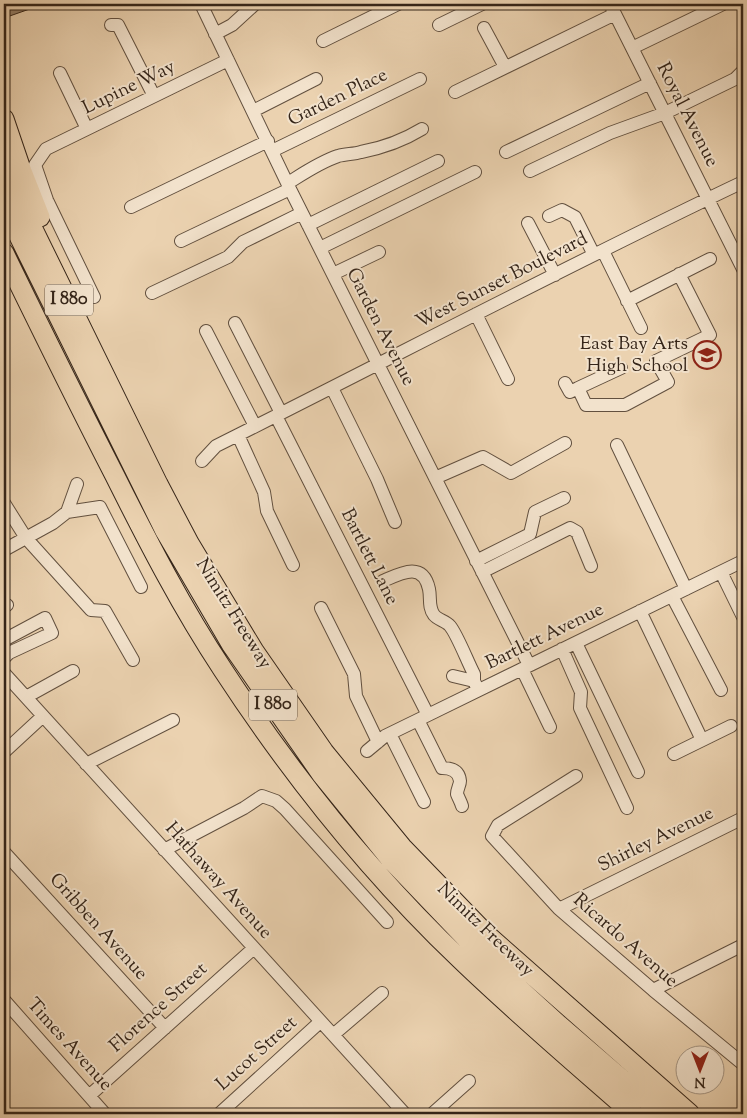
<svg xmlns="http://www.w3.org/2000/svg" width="747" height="1118" font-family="'Sorts Mill Goudy',serif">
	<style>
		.building { fill: #947f68; stroke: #352519 }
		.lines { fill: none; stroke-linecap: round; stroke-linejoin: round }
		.minor-casing { stroke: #62503f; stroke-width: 14 }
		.highway-casing { stroke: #352519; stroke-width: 21 }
		.minor { stroke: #f2e2cc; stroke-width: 12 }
		.highway { stroke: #ebd2b0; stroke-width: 19 }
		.rail-casing { stroke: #352519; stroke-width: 4.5 }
		.rail { stroke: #f2e2cc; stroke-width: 2.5; stroke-dasharray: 8; stroke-linecap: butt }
		.labels { text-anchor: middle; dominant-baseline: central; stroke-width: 4; stroke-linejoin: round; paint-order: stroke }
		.shield { fill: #f2e2cc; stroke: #6e5e4f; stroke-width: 1 }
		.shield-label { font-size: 18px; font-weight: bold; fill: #352519 }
		.street-label { font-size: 19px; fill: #352519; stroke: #f2e2cc }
		.poi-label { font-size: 19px; fill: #352519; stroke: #f2e2cc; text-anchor: end }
	</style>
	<rect width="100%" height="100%" fill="#ebd2b0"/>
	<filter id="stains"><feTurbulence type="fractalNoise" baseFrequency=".004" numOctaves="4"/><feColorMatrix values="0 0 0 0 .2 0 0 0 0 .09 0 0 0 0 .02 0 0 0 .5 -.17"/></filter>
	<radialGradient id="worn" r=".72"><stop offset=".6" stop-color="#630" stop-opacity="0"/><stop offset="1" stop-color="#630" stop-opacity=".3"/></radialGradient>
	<path class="building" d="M4 4H41V5L4 18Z"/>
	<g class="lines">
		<defs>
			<path id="minor" d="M201 4 290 189 529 665
				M610 4 743 269
				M111 25H118L154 96
				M439 25 482 4
				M484 28 505 67
				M215 34 232 25 255 4
				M323 41 398 4
				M632 48 723 4
				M60 73 87 129
				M455 92 615 14
				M253 111 316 79
				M272 151 420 79
				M506 152 650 83
				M530 171 610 133 665 113 735 79 743 71
				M288 183C304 173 320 162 338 156 346 154 354 154 361 152 382 148 404 140 422 129
				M131 207 268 141
				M549 216 562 210 575 217 594 255
				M528 223 555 275
				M308 225 438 161
				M181 241 290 189
				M320 248 475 172
				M603 251 641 328
				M333 274 379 252
				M152 293 228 257 243 242 302 213
				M94 297 47 200 35 165 46 149 228 60
				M627 301 710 259
				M476 314 508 379
				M235 323 281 413
				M206 331 255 426
				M621 368 578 388 586 405H625L668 382 656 361 710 335 679 274
				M565 383 570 392 578 388
				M332 388 377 479 395 522
				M276 416 428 715
				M238 435 264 492 267 511 293 565
				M617 445 686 589
				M202 461 216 446C392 358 566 266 743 182
				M435 478 483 457 511 473 565 443
				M4 503 26 538 91 610 105 611 133 660
				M67 512 77 484
				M4 550 53 523 67 512 100 507 141 587
				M476 561 530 534 535 512 564 498
				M482 572 570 528 577 532 591 566
				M721 572 743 617
				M383 581C401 573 423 561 429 589 431 598 428 607 434 615 438 620 446 621 450 626 457 634 468 663 474 674V681L478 690
				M672 596 721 690
				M4 607 7 605
				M321 608 354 674 356 696 378 742
				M640 611 702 740
				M4 640 45 618 52 633 9 653 4 658
				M576 643 638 772
				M562 649 581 692 580 708 627 808
				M522 669 550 727
				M4 673 405 1114
				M453 676 474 681
				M26 697 73 671
				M418 720 442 768C450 768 459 770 460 781 460 785 457 789 457 794 458 797 461 802 462 806
				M390 734 424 802
				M367 751 385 736 428 715 743 561
				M4 752 43 716
				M674 754 731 726
				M86 764 173 720
				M576 776 498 825 492 836 559 909 653 990 743 1064
				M164 850 244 808 262 796 276 801 285 809 387 922
				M4 852 165 1028
				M559 909 743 818
				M653 990 743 945
				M4 1000 105 1114
				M333 1035 382 993
				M90 1095 254 948
				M219 1114 320 1022
				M432 1114 469 1081"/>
			<path id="highway" d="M4 119 21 169 40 217
				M4 170 158 484 189 543 254 651 324 752 402 847 487 935 690 1114
				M4 206 165 531 231 644 322 775 391 860 480 953 559 1025 662 1114
				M4 253C40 327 77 402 115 476 148 542 182 608 223 670 291 774 370 873 460 959 516 1013 575 1063 633 1114"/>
		</defs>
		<use href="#minor" class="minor-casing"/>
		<use href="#highway" class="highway-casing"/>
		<use href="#minor" class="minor"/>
		<use href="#highway" class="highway"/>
		<defs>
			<path id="rail" d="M4 1111 7 1114"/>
		</defs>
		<use href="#rail" class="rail-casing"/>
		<use href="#rail" class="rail"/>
	</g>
	<defs>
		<symbol id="school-ring" viewBox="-11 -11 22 22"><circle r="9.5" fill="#f2e2cc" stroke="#8f2418" stroke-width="1.5"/><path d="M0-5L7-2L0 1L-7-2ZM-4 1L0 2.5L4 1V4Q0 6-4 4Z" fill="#8f2418"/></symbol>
	</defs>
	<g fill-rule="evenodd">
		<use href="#school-ring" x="691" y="339" width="32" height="32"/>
	</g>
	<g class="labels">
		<g class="shield">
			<rect x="45" y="284.5" width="48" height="31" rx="4"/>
			<rect x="249" y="689.5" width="48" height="31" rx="4"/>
		</g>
		<g class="shield-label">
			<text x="69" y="300">I 880</text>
			<text x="273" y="705">I 880</text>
		</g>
		<g class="street-label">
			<text transform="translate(129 88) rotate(-26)">Lupine Way</text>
			<text transform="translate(338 98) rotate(-26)">Garden Place</text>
			<text transform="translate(687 115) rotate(63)">Royal Avenue</text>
			<text transform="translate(502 281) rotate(-27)">West Sunset Boulevard</text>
			<text transform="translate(380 327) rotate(63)">Garden Avenue</text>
			<text transform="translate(369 557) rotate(63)">Bartlett Lane</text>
			<text transform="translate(233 614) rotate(58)">Nimitz Freeway</text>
			<text transform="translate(545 637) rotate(-26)">Bartlett Avenue</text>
			<text transform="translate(656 840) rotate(-26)">Shirley Avenue</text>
			<text transform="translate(218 881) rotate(48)">Hathaway Avenue</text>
			<text transform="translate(98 927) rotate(48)">Gribben Avenue</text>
			<text transform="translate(485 930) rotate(44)">Nimitz Freeway</text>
			<text transform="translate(625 941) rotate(41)">Ricardo Avenue</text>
			<text transform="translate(159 1008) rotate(-42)">Florence Street</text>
			<text transform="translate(69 1045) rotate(48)">Times Avenue</text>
			<text transform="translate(257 1054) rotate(-42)">Lucot Street</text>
		</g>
		<g class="poi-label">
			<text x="688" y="344">East Bay Arts<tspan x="688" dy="22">High School</tspan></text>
		</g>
	</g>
	<rect width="747" height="1118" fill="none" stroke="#ebd2b0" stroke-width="20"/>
	<rect x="5" y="5" width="737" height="1108" fill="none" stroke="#352519" stroke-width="2.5"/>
	<rect x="10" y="10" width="727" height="1098" fill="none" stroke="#352519"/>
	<g transform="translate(700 1070) rotate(180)"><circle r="24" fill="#f2e2cc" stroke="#a69684"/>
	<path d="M0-4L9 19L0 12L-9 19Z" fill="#8f2418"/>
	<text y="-8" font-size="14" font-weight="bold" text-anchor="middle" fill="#352519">N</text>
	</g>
	<rect width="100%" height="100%" filter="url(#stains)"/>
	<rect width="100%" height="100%" fill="url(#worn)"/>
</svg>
